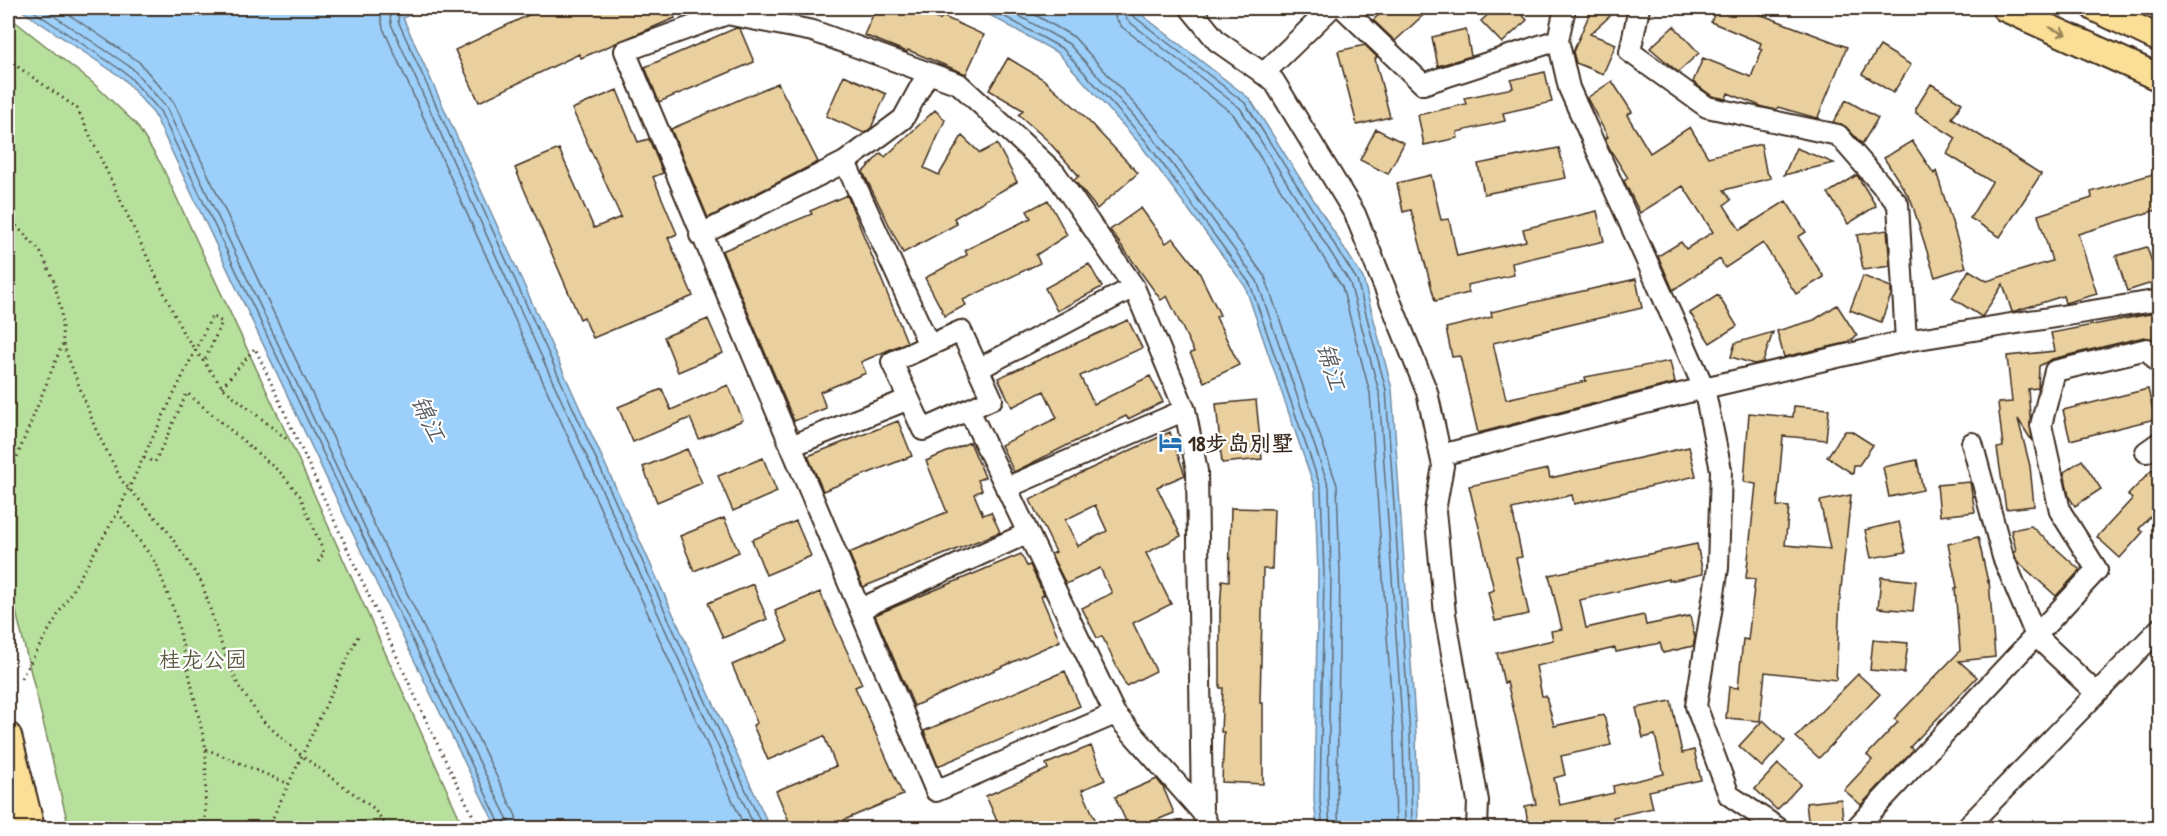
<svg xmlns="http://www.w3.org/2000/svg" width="2167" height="836" font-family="'Patrick Hand','LXGW WenKai TC',sans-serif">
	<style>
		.green { fill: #b6e09c; stroke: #78855d; stroke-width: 1.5 }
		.water { fill: #9ccff9; stroke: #758da1; stroke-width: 1.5 }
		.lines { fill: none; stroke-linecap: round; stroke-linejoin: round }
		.shore { stroke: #626c76; stroke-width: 1.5 }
		.building { fill: #e9d09e; stroke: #3b2a1e; stroke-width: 1.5; fill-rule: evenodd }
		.minor-casing { stroke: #3b2a1e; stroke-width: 24 }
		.major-casing { stroke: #3b2a1e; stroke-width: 30 }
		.path { stroke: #3b2a1e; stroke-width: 3; stroke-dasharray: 1.5 4.5; stroke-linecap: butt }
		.minor { stroke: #fff; stroke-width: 20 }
		.major { stroke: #fbdf96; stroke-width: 26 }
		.path-bridge { stroke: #3b2a1e; stroke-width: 3; stroke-dasharray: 1.5 4.5; stroke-linecap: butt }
		.oneway { stroke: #9b845a }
		.labels { text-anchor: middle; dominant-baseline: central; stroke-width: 4.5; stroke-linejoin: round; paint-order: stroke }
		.poi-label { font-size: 22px; font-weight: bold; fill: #3b2a1e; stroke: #fff; text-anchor: start }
		.park-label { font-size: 22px; fill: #5a583e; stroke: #fff }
		.water-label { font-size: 24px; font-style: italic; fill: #585c60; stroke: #fff }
	</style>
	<rect width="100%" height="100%" fill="#fff"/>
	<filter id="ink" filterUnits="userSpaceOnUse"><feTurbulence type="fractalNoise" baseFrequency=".0167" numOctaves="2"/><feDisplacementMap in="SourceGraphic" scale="12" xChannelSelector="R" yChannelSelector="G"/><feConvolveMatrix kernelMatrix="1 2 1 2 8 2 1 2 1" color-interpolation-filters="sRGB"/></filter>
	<g filter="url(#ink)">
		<path class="green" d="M8 16 93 83 136 124 161 164 296 454 464 828H69L8 579Z"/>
		<path class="water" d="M18 8H425L403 18 770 828H497L382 595 154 114 124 79Z
			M977 8H1133L1250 99 1363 278 1392 389 1416 735 1418 828H1317L1314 801 1318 574 1315 489 1245 286 1140 144 1058 53Z"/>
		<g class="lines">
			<path class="shore" d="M29 8 127 74 160 111 502 828
				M42 8 132 68 166 107 394 589 508 820 509 828
				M59 8 139 62 174 103 403 585 516 816 518 828
				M383 8 381 18 383 28 745 828
				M394 8 390 15 391 24 755 828
				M410 8 399 13 398 21 763 828
				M989 8 1063 49 1145 140 1250 284 1321 488 1324 574 1320 801 1323 828
				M1005 8 1069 44 1151 135 1257 281 1329 487 1331 574 1328 800 1330 828
				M1023 8 1074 37 1157 129 1265 277 1337 485 1340 574 1337 800 1339 828
				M1113 8 1115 17 1122 27 1233 114 1342 287 1370 393 1394 736 1396 828
				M1122 8 1127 20 1240 108 1350 283 1379 392 1403 735 1405 828
				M1130 8 1132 15 1245 103 1357 280 1386 390 1410 735 1412 828"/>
		</g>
		<path class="building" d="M543 8H670L675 18 581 58 579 54 479 102 455 50Z
			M876 8H912L940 20 942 16 984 35 966 74 908 50 907 52 864 35Z
			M1387 8H1431L1395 41 1373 20Z
			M1495 8H1516L1527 20 1502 43 1481 21Z
			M1592 8H1619L1590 34 1616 44 1603 74 1576 63 1573 52Z
			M1717 8H1756L1754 12 1847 47 1818 117 1820 119 1778 107 1776 110 1763 107 1728 93 1726 99 1712 96 1693 82 1703 58 1751 77 1762 50 1759 49 1761 43 1711 22Z
			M1674 26 1699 53 1678 72 1650 48Z
			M736 28 740 29 754 62 659 102 645 67Z
			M1466 29 1471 56 1438 66 1432 37Z
			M1365 45 1377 57 1375 59 1390 117 1357 125 1338 51Z
			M1880 46 1911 65 1893 93 1862 74Z
			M1008 58 1043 79 1077 109 1138 173 1097 209 1074 180 1079 176 1047 140 1019 115 1023 110 989 90Z
			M1545 72 1552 102 1503 113 1505 121 1457 132 1458 138 1424 145 1418 115 1466 104 1464 98 1513 88 1511 80Z
			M844 75 886 94 871 128 864 133 826 116Z
			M1612 81 1632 112 1627 115 1650 153 1690 127 1708 157 1761 144 1766 171 1771 178 1724 190 1731 200 1724 205 1740 230 1786 201 1806 232 1798 237 1824 277 1796 294 1763 243 1725 268 1720 259 1673 290 1658 256 1681 242 1686 249 1713 232 1683 186 1640 213 1624 181 1628 178 1611 151 1605 139 1608 137 1587 98Z
			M778 83 818 162 708 218 671 129Z
			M1931 84 1962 103 1952 118 2041 174 2000 237 1970 218 1992 182 1947 154 1956 138 1916 113V108Z
			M617 90 638 142 649 139 663 173 653 177 677 234 668 238 693 296 593 338 584 317 580 319 515 168 559 149 594 228 621 217 572 109Z
			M1846 100 1878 118 1862 144 1846 127 1833 122Z
			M935 110 945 120 924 168 939 175 962 136 980 153 997 144 1017 182 954 218 957 224 903 253 863 172 881 153 885 157Z
			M1376 129 1404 143 1388 174 1360 160Z
			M1912 141 1934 174 1936 171 1966 267 1935 277 1911 200 1884 158Z
			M1559 148 1566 178 1484 194 1478 164Z
			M1796 148 1834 163 1784 175Z
			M2160 172V209L2078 234 2097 294 2065 303 2063 296 2012 312 2003 284 1982 317 1952 298 1969 270 1987 281 2052 261 2038 215 2092 198 2091 192Z
			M1431 175 1441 220 1449 219 1457 256 1526 241 1523 229 1597 211 1604 241 1512 263 1514 275 1467 285 1469 293 1435 301 1411 210 1403 212 1397 183Z
			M1857 175 1876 206 1848 224 1828 193Z
			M847 195 907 342 861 362 866 373 820 392 826 408 794 421 722 251 812 214 810 211Z
			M1048 200 1067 235 1036 255 1040 263 963 300 966 305 945 316 925 278 967 255 965 250 1031 218 1027 211Z
			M1141 208 1166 243 1173 238 1198 270 1220 315 1216 317 1239 365 1204 382 1190 353 1194 352 1167 296 1161 300 1110 230Z
			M1887 230 1890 266 1863 270 1857 235Z
			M2147 247 2158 281 2127 291 2116 256Z
			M1089 264 1102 287 1057 311 1045 288Z
			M1863 276 1891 287V295L1881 322 1850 310Z
			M1636 279 1642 308 1493 343 1506 399 1586 381 1585 377 1670 361 1675 383 1478 433 1460 356 1452 357 1446 328 1492 317 1491 312Z
			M1718 295 1737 326 1710 343 1690 313Z
			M1837 305 1857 336 1846 343 1784 357 1777 331 1814 320Z
			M2160 312V341L2144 337 2052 359 2039 366 2038 388 2028 389 2032 441 2018 419 2030 466 2034 506 2006 509 1997 448 2003 447 1998 403 2012 402 2007 356 2055 351 2051 333Z
			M708 319 723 353 678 372 664 337Z
			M1128 320 1142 348 1080 376 1094 404 1150 376 1163 402 1128 419 1126 416 1014 472 1001 445 1057 418 1044 391 1012 407 998 378Z
			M1773 332 1763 362 1754 364 1731 357 1735 343Z
			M728 385 743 420 699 439 690 418 633 442 618 407 662 389 671 410Z
			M2148 389 2155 419 2070 440 2063 410Z
			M1256 400 1262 459 1222 463 1216 404Z
			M1794 406 1829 409 1826 440 1783 436 1777 506 1789 507 1785 545 1830 549 1820 501 1851 495 1840 598 1836 680 1765 672 1760 721 1726 718 1729 687 1738 688 1743 639 1748 640 1755 579 1746 578 1756 484 1744 482 1749 413 1793 417Z
			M898 421 912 456 823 491 808 456Z
			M1845 431H1851L1873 445 1859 465H1854L1853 474 1827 457Z
			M1170 432 1185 475 1157 487 1181 536 1146 553 1171 604 1133 623 1156 671 1126 686 1102 636 1097 638 1082 608 1112 593 1100 568 1066 584 1051 554 1056 552 1030 500 1081 473ZM1095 505 1107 531 1078 546 1065 520Z
			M970 442 985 477 978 480 982 490 974 494 983 515 991 512 1000 532 863 587 849 553 947 512 926 461Z
			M1689 447 1696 476 1574 504 1572 495 1512 509 1522 557 1516 558 1529 614 1495 621 1488 592 1494 590 1469 486 1548 469 1550 478Z
			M687 449 702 483 657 502 643 467Z
			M763 458 777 492 733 511 718 476Z
			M1917 460 1923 490 1889 497 1883 467Z
			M2082 460 2101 489 2075 506 2069 497 2064 472Z
			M2152 470 2160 477V506L2139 529 2143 532 2120 558 2097 537 2132 499 2128 495Z
			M1970 482 1975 512 1940 516 1937 485Z
			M1231 508 1274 509 1272 569H1263L1260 703H1263V784L1222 782 1224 732H1221L1223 688H1220V611L1222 580 1229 581Z
			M724 518 739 552 694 571 680 536Z
			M796 521 811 556 766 575 752 540Z
			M1899 522 1906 552 1871 558 1865 530Z
			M2031 526 2080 570 2056 596 2017 561 2014 553 2016 550 2011 530Z
			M1978 537 1988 582 1989 580 1995 657 1959 661 1977 677 1910 747 1913 750 1861 805 1844 790 1872 760 1867 755 1898 722 1894 719 1960 651 1955 588 1957 587 1948 544Z
			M1697 544 1703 574 1669 581V579L1580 600 1586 628 1644 615 1646 625 1690 616 1695 638 1693 646 1663 653 1660 643 1616 652 1615 648 1536 666 1542 696H1546L1554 726 1604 715 1611 745 1561 756 1565 775 1554 778 1560 805 1614 793 1613 786 1664 774 1655 735 1643 738 1636 708 1671 701 1682 753 1694 750 1701 780 1649 791 1653 808 1613 817 1614 824 1596 828H1529L1525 806 1536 804 1507 682 1504 683 1497 653 1553 640 1551 631 1562 629 1549 575Z
			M1021 554 1027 566 1030 565 1044 595 1041 596 1060 641 914 706 875 615Z
			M1881 577 1916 581 1913 611 1878 608Z
			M753 584 767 619 723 638 708 603Z
			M820 592 862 684 855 687 903 795 844 820 848 828H792L776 791 836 766 824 736 768 760 753 725 757 723 732 665 788 641 775 611Z
			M1873 640 1908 643 1904 673 1870 670Z
			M1065 671 1080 706 938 766 924 731Z
			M1858 674 1880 694 1819 758 1796 737Z
			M1763 720 1785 741 1762 767 1739 746Z
			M1091 746 1105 780 1082 790 1099 828H1000L986 796 1048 769 1046 764Z
			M1778 764 1801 784 1777 810 1755 789Z
			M1157 779 1163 787 1174 813 1137 828H1129L1115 797Z
			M1841 799 1844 828H1809L1806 803Z"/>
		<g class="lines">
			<defs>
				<path id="minor" d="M1190 8 1217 41 1274 81 1355 214 1427 392 1443 466 1435 511 1445 614 1478 801 1477 828
					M1343 8 1423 84 1558 40 1565 8
					M1639 8 1630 52 1707 107 1838 135 1898 204 1906 341
					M1558 40 1569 88 1704 388 1721 470 1718 568 1696 706 1729 795 1778 828
					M928 73 903 119 845 162 929 345
					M1263 74 1331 8
					M700 235 845 162
					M961 331 992 399 923 430 892 362Z
					M978 369 1134 287
					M969 410 1115 714
					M1972 443 2003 557 2036 636 2096 693
					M791 446 909 399
					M2146 452 2160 442
					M1441 455 1704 388 1906 341 2160 300
					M1006 488 1185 410
					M860 609 1028 533
					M1202 812 1197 471 1185 410 1134 287 1055 173 959 84 813 31 727 14 625 51 936 791 1115 714 1202 812 1209 828
					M1856 828 2097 570 2060 511 2041 425 2055 371 2147 349 2160 364
					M1966 828 2160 628"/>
				<path id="major" d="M2005 8 2160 78
					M2095 8 2160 39
					M8 736 31 828
					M8 818 10 828"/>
			</defs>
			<use href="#minor" class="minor-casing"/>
			<use href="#major" class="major-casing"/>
			<path class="path" d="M8 60 77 108 183 333 222 387 289 441
				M8 217 40 251 53 278 61 310 63 344 96 430 122 481 166 529 202 583 219 638 238 685 262 720 302 756 372 807 389 828
				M222 387 255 348 431 731 479 828
				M144 458 155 462 187 393 282 474 300 496 324 553 318 562
				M8 479 62 345
				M118 512 156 563 176 616 206 749 205 828
				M21 678 118 512 150 443
				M206 749 289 784
				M268 828 359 634"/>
			<use href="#minor" class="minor"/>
			<use href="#major" class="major"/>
			<path class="path-bridge" d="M150 443 212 316 222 322 204 362"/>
		</g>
		<defs><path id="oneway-shaft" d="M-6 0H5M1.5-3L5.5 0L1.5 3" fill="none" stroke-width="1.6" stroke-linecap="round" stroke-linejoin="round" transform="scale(1.5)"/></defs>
		<use class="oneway" href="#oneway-shaft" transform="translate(2058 31) rotate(24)"/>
	</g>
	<defs>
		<symbol id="hotel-bare" viewBox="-9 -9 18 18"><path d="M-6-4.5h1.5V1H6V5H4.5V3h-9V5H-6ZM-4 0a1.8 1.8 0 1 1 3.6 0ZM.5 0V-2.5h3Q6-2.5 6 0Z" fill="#1f6fb2" stroke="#fff" stroke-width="2.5" paint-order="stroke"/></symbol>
	</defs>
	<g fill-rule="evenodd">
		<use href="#hotel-bare" x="1154" y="426" width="33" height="33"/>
	</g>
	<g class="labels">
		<g class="poi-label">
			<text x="1188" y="443">18步岛别墅</text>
		</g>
		<g class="park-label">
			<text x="203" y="659">桂龙公园</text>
		</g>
		<g class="water-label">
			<text transform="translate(1332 366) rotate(73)">锦江</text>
			<text transform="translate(429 418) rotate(64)">锦江</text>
		</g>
	</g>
	<rect width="2167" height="836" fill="none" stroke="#fff" stroke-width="30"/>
	<rect x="15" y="15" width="2137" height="806" fill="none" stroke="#3b2a1e" stroke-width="2" filter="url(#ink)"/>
</svg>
